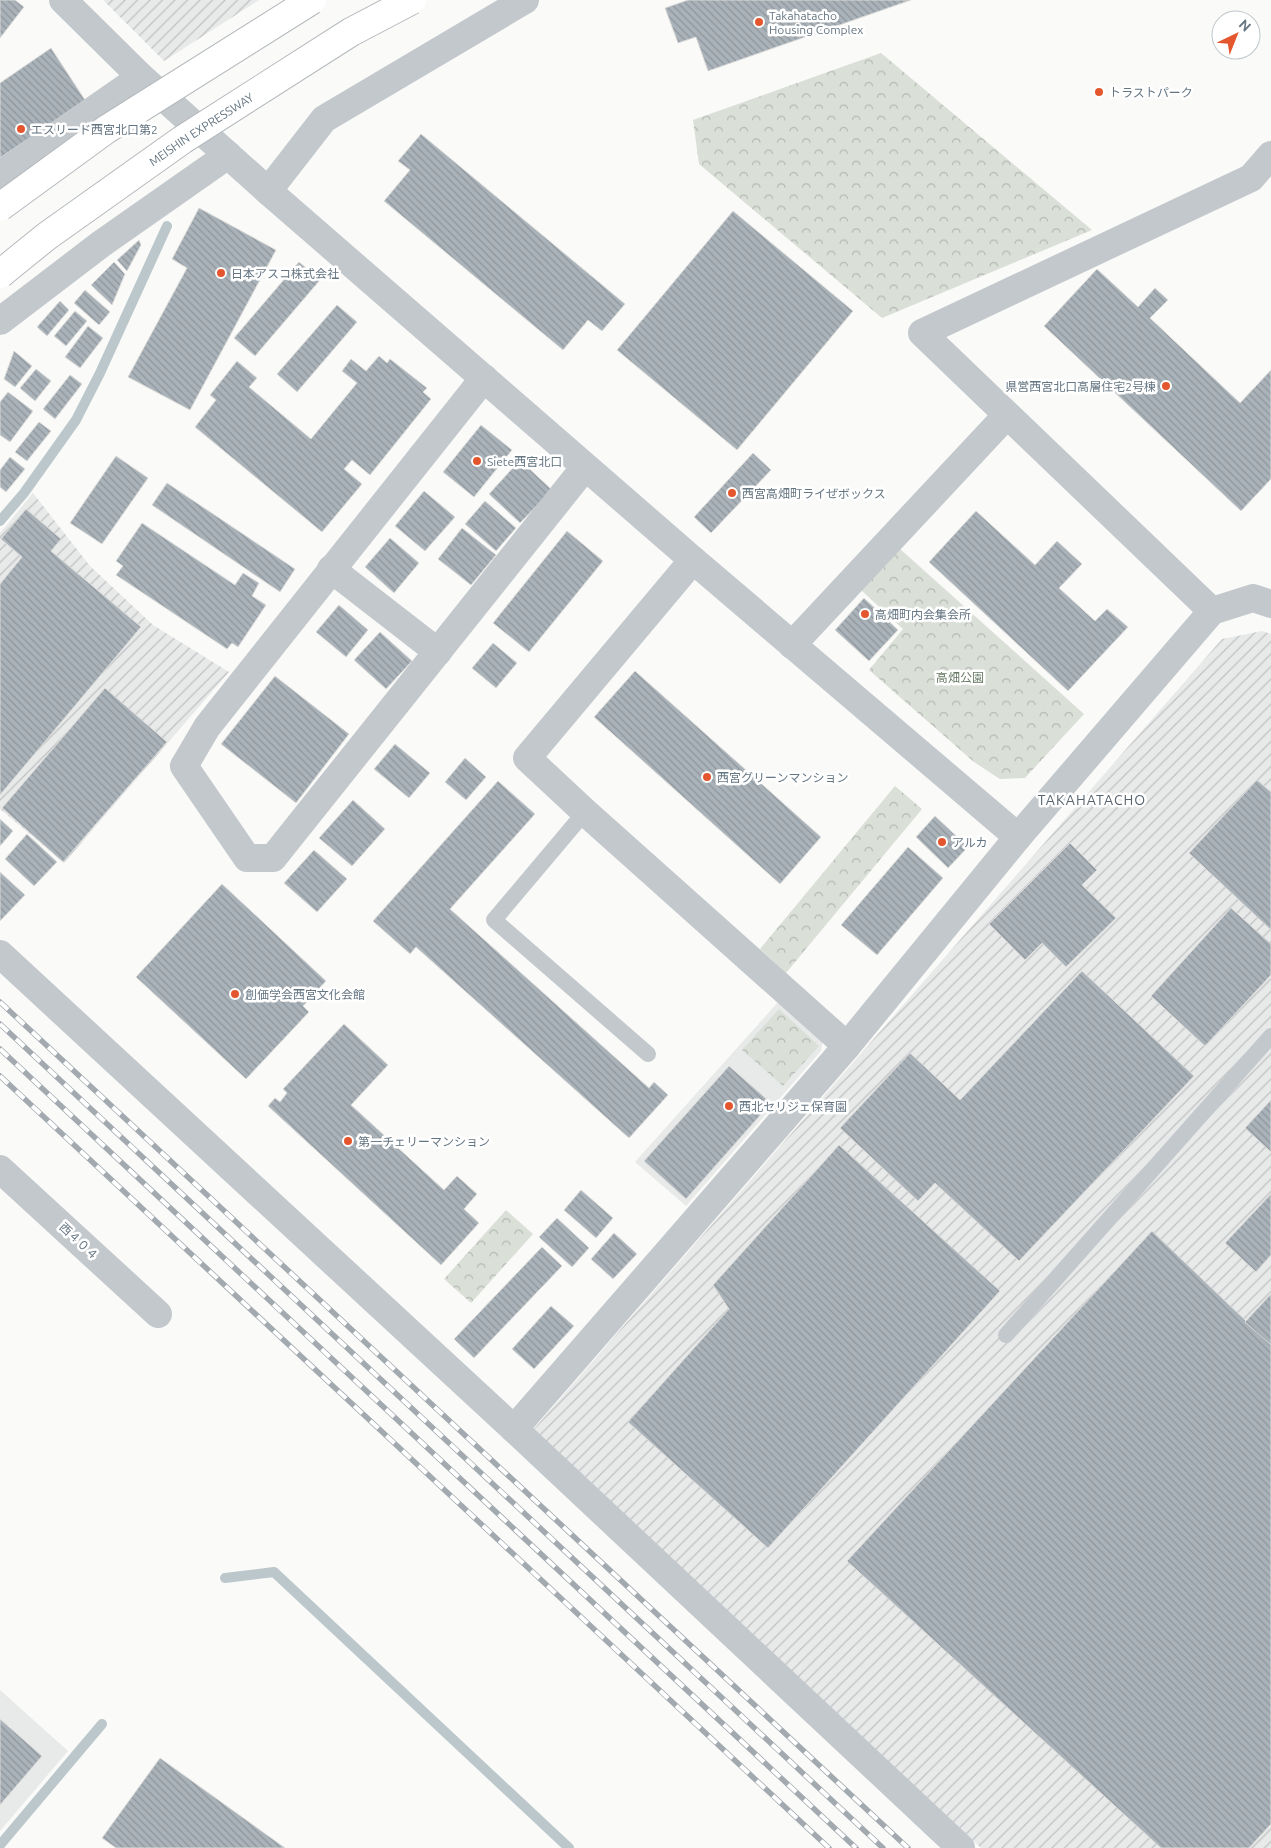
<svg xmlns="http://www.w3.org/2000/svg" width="1271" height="1848" viewBox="0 0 1271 1848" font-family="Ubuntu,'Noto Sans JP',sans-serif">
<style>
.built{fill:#e8e9e9}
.industrial{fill:url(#industrial-furrows)}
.park{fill:url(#park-crowns)}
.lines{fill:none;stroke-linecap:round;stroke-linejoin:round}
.stream{stroke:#bbc7cb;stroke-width:10}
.building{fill:url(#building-back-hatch);stroke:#dcdcda}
.service{stroke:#c3c8cc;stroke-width:16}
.minor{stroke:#c3c8cc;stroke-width:28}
.tertiary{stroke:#c3c8cc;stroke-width:28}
.rail-casing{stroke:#a2aab0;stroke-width:5.5}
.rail{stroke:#fff;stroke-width:4;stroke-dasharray:11;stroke-linecap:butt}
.motorway-bridge-casing{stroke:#b4b9bd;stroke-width:30;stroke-linecap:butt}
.motorway-bridge{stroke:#fff;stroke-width:28}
.poi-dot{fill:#e4572e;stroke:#fff;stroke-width:2}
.labels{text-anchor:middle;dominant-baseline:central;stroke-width:5;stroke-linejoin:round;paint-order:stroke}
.poi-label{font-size:12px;fill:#657683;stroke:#fff;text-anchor:start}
.street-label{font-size:12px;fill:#657683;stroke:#fff}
.park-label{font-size:12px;fill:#687a64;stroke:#fff}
.neighbourhood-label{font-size:14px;letter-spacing:1px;fill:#57646e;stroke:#fff}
</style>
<defs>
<pattern id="industrial-furrows" width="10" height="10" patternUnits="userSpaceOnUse" patternTransform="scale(1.25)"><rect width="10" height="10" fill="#e8e9e9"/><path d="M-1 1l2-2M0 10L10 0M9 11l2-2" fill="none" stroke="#c0c1c2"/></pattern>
<pattern id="park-crowns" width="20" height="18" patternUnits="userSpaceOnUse" patternTransform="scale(1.25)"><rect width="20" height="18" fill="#dadfd7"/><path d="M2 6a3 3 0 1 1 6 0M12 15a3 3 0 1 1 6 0" fill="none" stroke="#b4b9b4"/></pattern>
<pattern id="building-back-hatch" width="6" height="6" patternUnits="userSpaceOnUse" patternTransform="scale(1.25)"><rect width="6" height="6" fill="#aab3b9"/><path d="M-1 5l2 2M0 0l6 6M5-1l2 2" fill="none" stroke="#8e969c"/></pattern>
</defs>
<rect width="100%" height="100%" fill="#fafaf8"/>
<g class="built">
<path d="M779,1001L823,1040L821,1051L686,1206L635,1162Z"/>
<path d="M0,1690L68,1751L0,1831Z"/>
</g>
<g class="industrial">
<path d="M103,0H259L164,61Z"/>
<path d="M33,493L90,566L153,625L229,672L64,863L0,809V533Z"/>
<path d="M1262,631L1271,634V1848H981L532,1431L1222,639Z"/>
</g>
<g class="park">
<path d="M881,53L1092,230L882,318L699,164L693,120Z"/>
<path d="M899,548L1084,714L1025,778L1000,779L974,762L869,670L903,629L861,590Z"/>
<path d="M895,786L922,809L786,973L760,949Z"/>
<path d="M779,1009L819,1046L783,1086L742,1050Z"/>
<path d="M506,1210L533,1234L471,1303L444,1279Z"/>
</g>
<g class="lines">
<g class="stream">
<path d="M0,521L24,493L76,420L100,373L167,226"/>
<path d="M225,1578L274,1572L569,1848"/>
<path d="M0,1845L102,1724"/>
</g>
</g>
<g class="building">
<path d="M0,0H15L24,7L0,38Z"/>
<path d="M688,0H911L708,71L696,37L678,43L665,8Z"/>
<path d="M51,48L85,100L0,158V83Z"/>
<path d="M421,134L625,304L602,331L588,320L563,350L384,201L410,170L398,161Z"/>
<path d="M199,208L276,250L190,410L128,377L187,268L172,259Z"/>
<path d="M733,211L853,311L737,450L617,350Z"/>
<path d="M139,240L141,245L127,271L117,260Z"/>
<path d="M114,262L125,274L112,305L91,285Z"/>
<path d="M299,262L320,280L255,356L234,338Z"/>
<path d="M1097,269L1138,307L1155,288L1168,300L1150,318L1240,403L1271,370V479L1241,511L1044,326Z"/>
<path d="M85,290L110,312L99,325L74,303Z"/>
<path d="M60,301L69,310L47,336L37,327Z"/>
<path d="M337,305L357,322L297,392L277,374Z"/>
<path d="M75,311L87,321L66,346L54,336Z"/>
<path d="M88,326L103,338L80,368L65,357Z"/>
<path d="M14,351L32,366L15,387L4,379Z"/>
<path d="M379,356L387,363L390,359L427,388L423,392L431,399L370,475L352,460L344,469L362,484L322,532L195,427L216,400L210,395L237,361L257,378L249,387L311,439L357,383L342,371L351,359L366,371Z"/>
<path d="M36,369L51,381L35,401L20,388Z"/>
<path d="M70,375L82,384L55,419L43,409Z"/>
<path d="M8,392L33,411L10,442L0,435V402Z"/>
<path d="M39,422L51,431L27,461L15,452Z"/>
<path d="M481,425L512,450L474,497L443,472Z"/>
<path d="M753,453L771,470L711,533L694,517Z"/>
<path d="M116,456L148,478L102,544L70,523Z"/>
<path d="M10,457L25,469L6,492L0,487V470Z"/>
<path d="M520,460L552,490L520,523L489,494Z"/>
<path d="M167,483L295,569L280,592L152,505Z"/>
<path d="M424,491L455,517L425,551L395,526Z"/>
<path d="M485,501L516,528L496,551L465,524Z"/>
<path d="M26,509L61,539L51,551L141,627L0,795V584L22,557L1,539Z"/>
<path d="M976,511L1035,565L1057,541L1082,564L1059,588L1095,621L1107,609L1128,627L1068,691L929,562Z"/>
<path d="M142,523L235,585L243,573L259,583L252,596L266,605L238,647L232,643L227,649L116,575L123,566L116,561Z"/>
<path d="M462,528L496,555L471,585L438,559Z"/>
<path d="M567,531L603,561L529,652L493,623Z"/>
<path d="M390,538L419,563L394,593L365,567Z"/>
<path d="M864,598L898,630L869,661L835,630Z"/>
<path d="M339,605L368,630L346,657L316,632Z"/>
<path d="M380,632L412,661L386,689L354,660Z"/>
<path d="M493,643L517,663L496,688L472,668Z"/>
<path d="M635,671L821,837L780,884L594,717Z"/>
<path d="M275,676L349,734L296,803L221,744Z"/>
<path d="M105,688L167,742L63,862L2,808Z"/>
<path d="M395,744L430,773L409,798L374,769Z"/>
<path d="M465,758L486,777L466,800L445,782Z"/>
<path d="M1257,780L1271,792V930L1189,853Z"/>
<path d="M498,781L535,814L450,909L649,1088L654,1082L668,1095L629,1138L416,947L410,954L373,921Z"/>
<path d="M353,800L385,829L352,866L319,838Z"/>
<path d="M935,816L968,847L948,868L916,837Z"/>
<path d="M0,819L13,831L0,846Z"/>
<path d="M27,834L57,862L34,886L5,859Z"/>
<path d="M1070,843L1097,870L1082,885L1116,918L1066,967L1042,943L1025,960L989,924Z"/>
<path d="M908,847L943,878L877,955L841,925Z"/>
<path d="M314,850L347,879L317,912L284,883Z"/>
<path d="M0,872L25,895L0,921Z"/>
<path d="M222,884L326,981L303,1006L309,1012L246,1079L136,977Z"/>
<path d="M1231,908L1271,944V975L1205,1046L1151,996Z"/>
<path d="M1082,971L1194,1076L1019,1261L935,1183L918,1201L840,1128L910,1053L960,1100Z"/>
<path d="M344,1024L388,1065L351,1105L444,1190L457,1176L477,1194L464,1209L479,1223L441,1265L268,1106L275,1098L280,1102L287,1093L283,1089Z"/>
<path d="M729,1066L771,1103L686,1199L644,1161Z"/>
<path d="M1271,1100V1152L1245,1128Z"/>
<path d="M839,1145L1000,1291L768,1548L628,1422L729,1309L713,1285Z"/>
<path d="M581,1190L613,1218L596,1238L564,1210Z"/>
<path d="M1271,1194V1255L1256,1272L1225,1243Z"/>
<path d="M557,1218L589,1248L572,1267L539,1237Z"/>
<path d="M1152,1231L1271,1345V1824L1249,1848H1161L847,1561Z"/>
<path d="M614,1233L637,1254L613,1279L591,1259Z"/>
<path d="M542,1247L562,1266L474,1358L454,1339Z"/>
<path d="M1271,1294V1345L1245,1322Z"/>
<path d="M551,1306L574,1326L534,1369L512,1349Z"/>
<path d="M0,1719L42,1756L0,1805Z"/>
<path d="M160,1758L285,1848H116L102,1838Z"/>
</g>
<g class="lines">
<g class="service">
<path d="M585,812L494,920L648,1054"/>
<path d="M1006,1335L1271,1036"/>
</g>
<g class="minor">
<path d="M0,175L141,77"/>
<path d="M268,191L324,119L525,0"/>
<path d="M0,321L101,244L228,155"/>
<path d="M484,378L207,727L184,766L247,858H273L585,467"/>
<path d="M693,560L527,758L585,812L847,1046"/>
<path d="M331,569L438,652"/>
<path d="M1212,611L922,333L1251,178L1271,155"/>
<path d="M792,645L1007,415"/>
<path d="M0,954L514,1429L961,1848"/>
<path d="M0,1169L158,1314"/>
<path d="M514,1429L847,1046L1018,837"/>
</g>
<path class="tertiary" d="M63,0L141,77L268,191L693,560L1018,837L1212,611L1253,598L1271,604"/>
<g class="rail-casing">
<g id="rail">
<path d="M0,1002L908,1848"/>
<path d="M0,1024L883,1848"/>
<path d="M0,1049L856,1848"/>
<path d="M0,1076L829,1848"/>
</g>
</g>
<use href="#rail" class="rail"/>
<g class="motorway-bridge-casing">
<g id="motorway-bridge">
<path d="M0,207L107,129L312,0"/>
<path id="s1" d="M0,274L47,236L182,140L351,32L412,0"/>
</g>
</g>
<use href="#motorway-bridge" class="motorway-bridge"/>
</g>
<g class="poi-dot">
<circle cx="759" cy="22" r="5"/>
<circle cx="1099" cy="92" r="5"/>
<circle cx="21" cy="129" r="5"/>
<circle cx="221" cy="273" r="5"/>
<circle cx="1166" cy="386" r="5"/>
<circle cx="477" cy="461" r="5"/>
<circle cx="732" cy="493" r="5"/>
<circle cx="865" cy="614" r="5"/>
<circle cx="707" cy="777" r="5"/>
<circle cx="942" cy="842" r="5"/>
<circle cx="235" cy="994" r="5"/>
<circle cx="729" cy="1106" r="5"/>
<circle cx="348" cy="1141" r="5"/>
</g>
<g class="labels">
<g class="poi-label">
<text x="769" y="15">Takahatacho<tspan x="769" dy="14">Housing Complex</tspan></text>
<text x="1109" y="92">トラストパーク</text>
<text x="31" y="129">エスリード西宮北口第2</text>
<text x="231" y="273">日本アスコ株式会社</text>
<text x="1156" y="386" text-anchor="end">県営西宮北口高層住宅2号棟</text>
<text x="487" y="461">Siete西宮北口</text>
<text x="742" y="493">西宮高畑町ライぜボックス</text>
<text x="875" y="614">高畑町内会集会所</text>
<text x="717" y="777">西宮グリーンマンション</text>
<text x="952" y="842">アルカ</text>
<text x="245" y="994">創価学会西宮文化会館</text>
<text x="739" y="1106">西北セリジェ保育園</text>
<text x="358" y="1141">第一チェリーマンション</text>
</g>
<g class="street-label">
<text stroke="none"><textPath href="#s1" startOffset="248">MEISHIN EXPRESSWAY</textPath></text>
<text transform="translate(79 1241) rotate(43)">西４０４</text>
</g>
<g class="park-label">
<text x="960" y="677">高畑公園</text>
</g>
<g class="neighbourhood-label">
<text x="1092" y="800">TAKAHATACHO</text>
</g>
</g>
<g transform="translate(1236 35) rotate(43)"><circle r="24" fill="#ffffff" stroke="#c1c8cd"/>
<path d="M0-4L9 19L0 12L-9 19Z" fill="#e4572e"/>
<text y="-8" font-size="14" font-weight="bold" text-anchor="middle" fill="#657683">N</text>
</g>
</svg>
